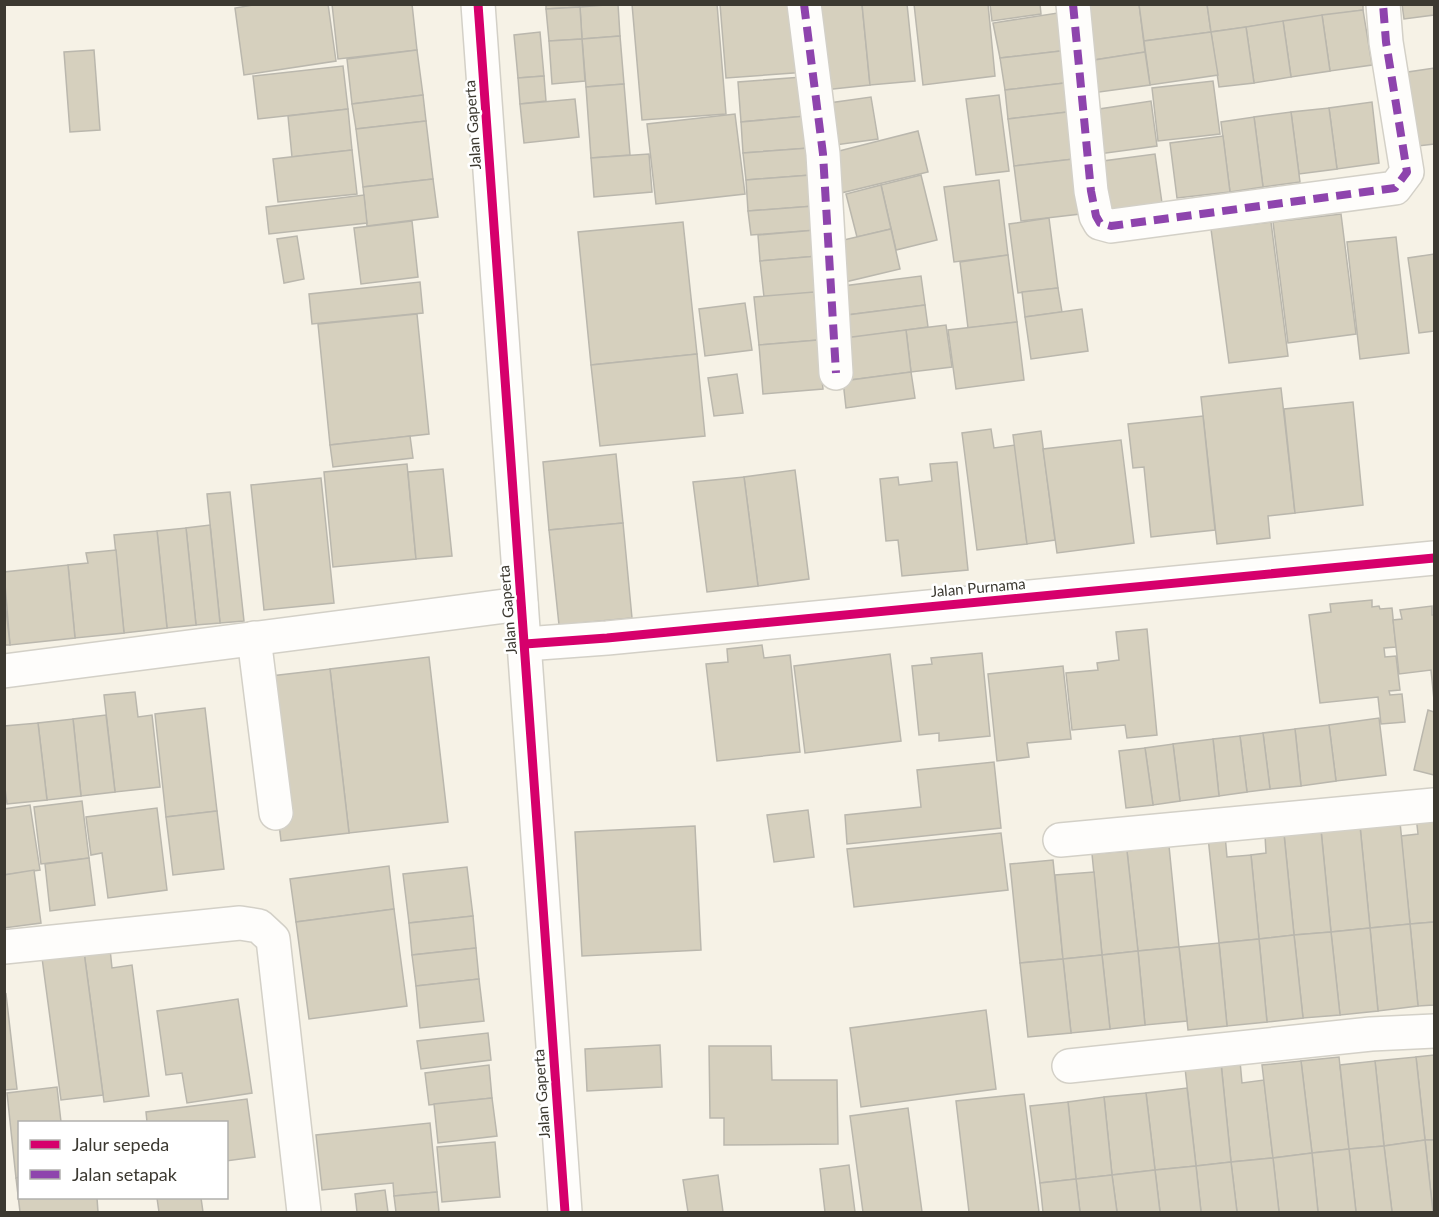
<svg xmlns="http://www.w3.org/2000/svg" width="1439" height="1217" viewBox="0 0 1439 1217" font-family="Lato,sans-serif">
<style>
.building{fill:#d6d0be;stroke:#bab7ad;stroke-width:1.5}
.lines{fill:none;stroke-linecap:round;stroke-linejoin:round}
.minor-casing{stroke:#d3d0c7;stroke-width:36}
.tertiary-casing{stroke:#d3d0c7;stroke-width:36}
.minor{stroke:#fefdfb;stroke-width:33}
.tertiary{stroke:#fefdfb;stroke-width:33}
.quiet{stroke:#8e44ad;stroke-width:8;stroke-dasharray:15 8;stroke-linecap:butt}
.cycleway-casing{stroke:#fff;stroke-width:13}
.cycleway{stroke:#d6006c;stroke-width:9}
.labels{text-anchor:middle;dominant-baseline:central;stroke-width:5;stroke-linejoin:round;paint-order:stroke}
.street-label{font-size:15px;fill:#3c3931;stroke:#fff}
</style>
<rect width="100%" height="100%" fill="#f6f2e6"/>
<g class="building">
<path d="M259,4H328L336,61L244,75L235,8Z"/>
<path d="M332,4H412L417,50L338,59Z"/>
<path d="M546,4H579L580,7L546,9Z"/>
<path d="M618,4L620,36L582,39L580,7Z"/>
<path d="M632,4H717L726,114L642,120Z"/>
<path d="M720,4H802L807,72L726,78Z"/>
<path d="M815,4H862L870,85L824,90Z"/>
<path d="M862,4H907L915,81L870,85Z"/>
<path d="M914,4H988L995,76L923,85Z"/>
<path d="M990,4H1040L1041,14L992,21Z"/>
<path d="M1080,4H1139L1145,52L1088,61Z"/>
<path d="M1139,4H1207L1211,32L1144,41Z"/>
<path d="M1207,4H1363V10L1211,32Z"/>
<path d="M1402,4H1434V15L1404,19Z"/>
<path d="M580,7L582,39L549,41L546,9Z"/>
<path d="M1363,10L1372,65L1330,71L1322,15Z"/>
<path d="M1064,12L1069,50L1000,58L993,23Z"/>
<path d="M1322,15L1330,71L1291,77L1283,21Z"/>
<path d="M1283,21L1291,77L1254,83L1246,27Z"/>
<path d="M1246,27L1254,83L1219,87L1211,32Z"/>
<path d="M540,32L544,76L518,78L514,35Z"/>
<path d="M1211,32L1218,75L1150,85L1144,41Z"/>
<path d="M620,36L624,84L586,87L582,39Z"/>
<path d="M582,39L585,81L552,84L549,41Z"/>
<path d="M94,50L100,130L70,132L64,52Z"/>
<path d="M417,50L423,95L352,104L347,59Z"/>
<path d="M1069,50L1073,82L1005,90L1000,58Z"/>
<path d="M1145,52L1150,85L1092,93L1088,61Z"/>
<path d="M343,66L348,109L258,119L253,76Z"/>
<path d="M1434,68V144L1418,146L1408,72Z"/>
<path d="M544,76L546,101L520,104L518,78Z"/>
<path d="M802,77L806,116L741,122L738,82Z"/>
<path d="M1213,81L1220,134L1158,141L1152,88Z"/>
<path d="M1073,82L1076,111L1008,119L1005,90Z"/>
<path d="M624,84L630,155L591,158L586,87Z"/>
<path d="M423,95L426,121L356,129L352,104Z"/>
<path d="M999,95L1009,171L976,175L966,99Z"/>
<path d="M871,97L878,139L828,146L822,104Z"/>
<path d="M575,99L579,137L524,143L520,104Z"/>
<path d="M1151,101L1157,146L1099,154L1093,110Z"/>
<path d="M1372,102L1379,163L1337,169L1329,108Z"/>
<path d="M1329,108L1337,169L1299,174L1291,112Z"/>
<path d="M348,109L352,150L292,157L288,116Z"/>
<path d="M1076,111L1082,158L1014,166L1008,119Z"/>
<path d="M1291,112L1300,182L1263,187L1254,117Z"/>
<path d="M735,114L745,194L656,204L647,124Z"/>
<path d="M806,116L809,148L743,153L741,122Z"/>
<path d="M1254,117L1263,187L1230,192L1221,122Z"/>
<path d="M426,121L433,179L363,187L356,129Z"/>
<path d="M918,131L928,172L841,193L831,153Z"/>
<path d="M1223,136L1230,192L1177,198L1170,143Z"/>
<path d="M809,148L811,175L746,180L743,153Z"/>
<path d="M352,150L357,194L278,202L273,159Z"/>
<path d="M649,154L652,192L594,197L591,158Z"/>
<path d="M1155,154L1162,203L1109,210L1103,161Z"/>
<path d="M1082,158L1089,213L1021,221L1014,166Z"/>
<path d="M811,175L814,206L748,211L746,180Z"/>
<path d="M921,175L937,240L896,250L881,185Z"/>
<path d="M433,179L438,217L367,226L363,187Z"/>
<path d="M999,180L1008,255L954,262L944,187Z"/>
<path d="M881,185L891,229L857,237L846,194Z"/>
<path d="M364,195L367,223L269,234L266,207Z"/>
<path d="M814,206L816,230L751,235L748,211Z"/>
<path d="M1341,214L1356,334L1288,343L1273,222Z"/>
<path d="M1049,218L1058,288L1018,293L1009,224Z"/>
<path d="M412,221L418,277L361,284L354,228Z"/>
<path d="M683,222L697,354L591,365L578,232Z"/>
<path d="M1271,222L1288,356L1229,363L1211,229Z"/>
<path d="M891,229L900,269L845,282L835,242Z"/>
<path d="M816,230L818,256L760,261L758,235Z"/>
<path d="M297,236L304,279L284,283L277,239Z"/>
<path d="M1396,237L1409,353L1360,359L1347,242Z"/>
<path d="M1434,254V331L1419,333L1408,258Z"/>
<path d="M1008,255L1017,322L968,328L960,262Z"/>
<path d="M818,256L821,292L764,297L760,261Z"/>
<path d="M921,276L925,305L847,315L843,286Z"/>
<path d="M420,282L423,313L312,324L309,294Z"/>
<path d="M1058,288L1062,312L1025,317L1022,292Z"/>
<path d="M814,292L818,340L759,345L754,297Z"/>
<path d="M745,303L752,350L705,356L699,309Z"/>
<path d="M925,305L928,327L850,338L847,315Z"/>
<path d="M1082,309L1088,351L1031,359L1025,317Z"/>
<path d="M417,314L429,434L330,445L318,324Z"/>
<path d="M1017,322L1024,380L956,389L948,330Z"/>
<path d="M946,325L952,367L911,372L906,330Z"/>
<path d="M906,330L911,372L843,381L837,339Z"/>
<path d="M818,340L823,389L763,394L759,345Z"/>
<path d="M697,354L705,436L600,446L591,365Z"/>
<path d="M911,372L915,398L846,408L843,381Z"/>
<path d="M737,374L743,413L714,416L708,378Z"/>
<path d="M1281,388L1295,513L1268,516L1270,538L1217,544L1201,397Z"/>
<path d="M1353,402L1363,505L1295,513L1284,409Z"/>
<path d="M1203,416L1215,530L1151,537L1144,467L1133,468L1128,424Z"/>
<path d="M991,429L994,448L1015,445L1027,544L977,550L962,433Z"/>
<path d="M1041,431L1055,540L1027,544L1013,435Z"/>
<path d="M410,436L413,458L333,467L330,445Z"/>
<path d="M1121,440L1134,543L1057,553L1043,449Z"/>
<path d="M616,454L623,523L549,530L543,462Z"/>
<path d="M957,462L968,570L902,576L898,540L886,541L880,479L898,477L899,485L932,481L930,464Z"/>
<path d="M407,464L416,559L333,567L324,472Z"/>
<path d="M443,469L452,556L416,559L408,472Z"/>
<path d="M795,470L809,579L758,586L744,477Z"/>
<path d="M744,477L758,586L707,592L693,482Z"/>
<path d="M321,478L334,603L264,610L251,485Z"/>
<path d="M230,492L244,621L220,623L207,494Z"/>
<path d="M623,523L632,618L559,625L549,530Z"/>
<path d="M210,525L220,623L196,625L186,528Z"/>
<path d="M186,528L196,625L167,628L157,531Z"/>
<path d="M157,531L167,628L124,633L114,535Z"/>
<path d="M116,550L124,633L75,638L68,565L88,563L86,553Z"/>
<path d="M68,565L75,638L10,645L4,572Z"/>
<path d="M4,592L10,645H4Z"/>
<path d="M1372,600V607L1379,606L1380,609L1392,608L1396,647L1384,648L1385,657L1396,656L1400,690L1389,691L1390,695L1402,694L1405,722L1381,724L1378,697L1320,703L1309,615L1331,612L1330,604Z"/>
<path d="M1432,606V615H1434V700L1431,670L1399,674L1393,620L1402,619L1400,610Z"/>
<path d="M1147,629L1157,735L1127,738L1125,725L1072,730L1066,673L1098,670L1097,663L1119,660L1116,632Z"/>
<path d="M762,645L764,658L790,655L800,752L717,761L706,664L728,662L727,649Z"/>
<path d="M982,653L990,736L939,741V733L919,735L912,666L932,664L931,658Z"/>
<path d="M890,654L901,741L805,753L794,666Z"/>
<path d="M429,657L448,822L349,833L330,669Z"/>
<path d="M1063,666L1071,739L1027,743L1029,757L997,761L988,674Z"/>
<path d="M330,669L349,833L281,841L262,677Z"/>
<path d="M135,692L138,717L152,715L160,787L115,792L104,695Z"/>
<path d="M205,708L217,811L166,817L155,714Z"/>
<path d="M1428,710L1434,712V775L1414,770Z"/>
<path d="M106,715L115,792L81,796L73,719Z"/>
<path d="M1379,718L1386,775L1336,781L1329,725Z"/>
<path d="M73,719L81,796L47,800L38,723Z"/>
<path d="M38,723L47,800L7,804L4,780V726Z"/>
<path d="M1329,725L1336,781L1301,786L1295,729Z"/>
<path d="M1295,729L1301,786L1270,789L1263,733Z"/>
<path d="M1263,733L1270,789L1247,792L1240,736Z"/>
<path d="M1240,736L1247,792L1219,796L1213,739Z"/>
<path d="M1213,739L1219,796L1180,801L1173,744Z"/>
<path d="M1173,744L1180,801L1153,805L1145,748Z"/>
<path d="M1145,748L1153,805L1126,808L1119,751Z"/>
<path d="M994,762L1001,828L847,844L845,815L921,807L917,770Z"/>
<path d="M82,801L89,858L41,864L34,807Z"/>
<path d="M30,805L40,870L4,875V809Z"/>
<path d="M157,808L167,890L108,898L102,853L91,855L86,817Z"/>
<path d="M808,810L814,857L774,862L767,815Z"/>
<path d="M217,811L224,869L173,875L166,817Z"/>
<path d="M1434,814V922L1410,924L1401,836L1418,834L1416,816Z"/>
<path d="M1400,822L1410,924L1370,928L1360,826Z"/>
<path d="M695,826L701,950L582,956L575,832Z"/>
<path d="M1360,826L1370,928L1331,932L1321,830Z"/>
<path d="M1321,830L1331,932L1294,935L1284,834Z"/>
<path d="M1001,833L1008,890L854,907L847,849Z"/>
<path d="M1284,834L1294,935L1259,939L1251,855L1266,853L1265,835Z"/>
<path d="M1225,835L1227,857L1251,855L1259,939L1219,943L1208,837Z"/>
<path d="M1169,846L1179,947L1138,951L1127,851Z"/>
<path d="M1127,851L1138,951L1102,955L1092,854Z"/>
<path d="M89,858L95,905L50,911L45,864Z"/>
<path d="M1053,860L1063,959L1020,963L1010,864Z"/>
<path d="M389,866L394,909L296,922L290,879Z"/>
<path d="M467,867L473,916L409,923L403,874Z"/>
<path d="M34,870L41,923L4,928V875Z"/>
<path d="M1094,872L1102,955L1063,959L1055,875Z"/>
<path d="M394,909L407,1006L309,1019L296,922Z"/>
<path d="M473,916L476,948L412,955L409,923Z"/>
<path d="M1434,922V1005L1418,1006L1410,924Z"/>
<path d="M1410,924L1418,1006L1378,1011L1370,928Z"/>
<path d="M1370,928L1378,1011L1340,1015L1331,932Z"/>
<path d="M1331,932L1340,1015L1303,1018L1294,935Z"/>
<path d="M1294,935L1303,1018L1267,1022L1259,939Z"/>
<path d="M1259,939L1267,1022L1227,1026L1219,943Z"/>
<path d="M1219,943L1227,1026L1188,1030L1179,947Z"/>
<path d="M1179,947L1187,1021L1145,1025L1138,951Z"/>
<path d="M476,948L479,979L416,986L412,955Z"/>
<path d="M110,949L112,968L132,965L149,1096L104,1102L84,952Z"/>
<path d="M1138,951L1145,1025L1110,1029L1102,955Z"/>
<path d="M84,952L103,1095L61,1100L42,958Z"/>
<path d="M1102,955L1110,1029L1071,1033L1063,959Z"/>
<path d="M1063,959L1071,1033L1028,1037L1020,963Z"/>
<path d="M479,979L484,1021L420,1028L416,986Z"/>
<path d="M6,994L17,1089L4,1090V995Z"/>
<path d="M238,999L252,1093L187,1103L182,1073L166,1075L157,1011Z"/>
<path d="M986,1010L996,1089L861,1107L850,1028Z"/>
<path d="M488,1033L491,1060L421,1069L417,1041Z"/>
<path d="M660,1045L662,1087L587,1091L585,1049Z"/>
<path d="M709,1046H771L772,1080H837L838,1144L724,1145V1118H710Z"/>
<path d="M1434,1055V1140H1425L1416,1057Z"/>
<path d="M1339,1057L1349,1149L1312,1153L1301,1061Z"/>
<path d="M1416,1057L1425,1140L1384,1146L1375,1061Z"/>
<path d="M1240,1061L1242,1083L1264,1080L1273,1158L1231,1162L1221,1063Z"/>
<path d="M1301,1061L1312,1153L1273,1158L1262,1065Z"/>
<path d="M1375,1061L1384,1146L1349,1149L1340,1065Z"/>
<path d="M1221,1063L1231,1162L1196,1166L1185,1068Z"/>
<path d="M489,1065L492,1098L429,1105L425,1073Z"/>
<path d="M57,1087L61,1122H20V1177L16,1178L7,1093Z"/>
<path d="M1187,1088L1196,1166L1155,1170L1146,1093Z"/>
<path d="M1146,1093L1155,1170L1112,1175L1104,1097Z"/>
<path d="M1024,1094L1039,1212H969L956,1101Z"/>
<path d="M1104,1097L1112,1175L1076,1179L1068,1102Z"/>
<path d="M492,1098L497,1136L438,1143L434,1104Z"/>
<path d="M247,1099L255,1157L226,1161V1122H147L146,1112Z"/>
<path d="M1068,1102L1076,1179L1040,1183L1030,1106Z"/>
<path d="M908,1108L922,1212H863L850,1116Z"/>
<path d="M430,1123L437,1192L394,1196L393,1183L322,1190L316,1135Z"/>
<path d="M1425,1140H1434V1212H1433Z"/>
<path d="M1425,1140L1433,1212H1392L1384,1146Z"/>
<path d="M495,1142L500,1197L442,1202L437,1147Z"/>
<path d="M1384,1146L1392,1212H1356L1349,1149Z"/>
<path d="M1349,1149L1356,1212H1318L1312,1153Z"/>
<path d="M1312,1153L1318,1212H1279L1273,1158Z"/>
<path d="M1273,1158L1279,1212H1237L1231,1162Z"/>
<path d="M1231,1162L1237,1212H1201L1196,1166Z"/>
<path d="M849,1165L855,1212H825L820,1169Z"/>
<path d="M1196,1166L1201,1212H1160L1155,1170Z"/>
<path d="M1155,1170L1160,1212H1117L1112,1175Z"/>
<path d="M718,1175L723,1212H688L683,1180Z"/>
<path d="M1112,1175L1117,1212H1080L1076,1179Z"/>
<path d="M20,1177V1198H97L98,1212H20L16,1178Z"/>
<path d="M1076,1179L1080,1212H1043L1040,1183Z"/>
<path d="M385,1190L388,1212H357L355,1194Z"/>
<path d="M437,1192L439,1212H396L394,1196Z"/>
<path d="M157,1198H201L203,1212H159Z"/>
</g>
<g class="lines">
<g class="minor-casing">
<g id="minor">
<path d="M804,4L823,154L836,373"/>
<path d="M1073,4L1091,191L1096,216L1100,223L1111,226L1395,188L1407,172L1386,42L1383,4"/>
<path d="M254,638L276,813"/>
<path d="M525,644L607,638L1434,558"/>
<path d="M4,671L521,604"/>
<path d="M1060,840L1434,805"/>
<path d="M4,947L240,923L259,926L273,939L304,1212"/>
<path d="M1069,1066L1371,1034L1434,1031"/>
</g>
</g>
<g class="tertiary-casing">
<path id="tertiary" d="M478,4L565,1212"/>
</g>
<use href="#minor" class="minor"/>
<use href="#tertiary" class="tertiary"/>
<g class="quiet">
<path d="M804,4L823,154L836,373"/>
<path d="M1073,4L1091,191L1096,216L1100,223L1111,226L1395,188L1407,172L1386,42L1383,4"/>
</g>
<g class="cycleway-casing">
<g id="cycleway">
<path d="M478,4L565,1212"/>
<path d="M525,644L607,638L1434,558"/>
</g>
</g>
<use href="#cycleway" class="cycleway"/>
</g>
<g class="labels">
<g class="street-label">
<text transform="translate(472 125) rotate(-94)">Jalan Gaperta</text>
<text transform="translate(978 587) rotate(-5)">Jalan Purnama</text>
<text transform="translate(507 610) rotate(-95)">Jalan Gaperta</text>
<text transform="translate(541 1094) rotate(-94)">Jalan Gaperta</text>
</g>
</g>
<rect width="1439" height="1217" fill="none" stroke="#3c3931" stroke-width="12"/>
<rect x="18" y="1121" width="210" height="78" fill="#ffffff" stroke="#b1b0ad" stroke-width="1.5"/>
<rect x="30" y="1140" width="30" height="9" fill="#d6006c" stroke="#b1b0ad" stroke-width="1.5"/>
<text x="72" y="1151" font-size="18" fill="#3c3931">Jalur sepeda</text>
<rect x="30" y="1170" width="30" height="9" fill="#8e44ad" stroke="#b1b0ad" stroke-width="1.5"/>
<text x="72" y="1181" font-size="18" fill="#3c3931">Jalan setapak</text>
</svg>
